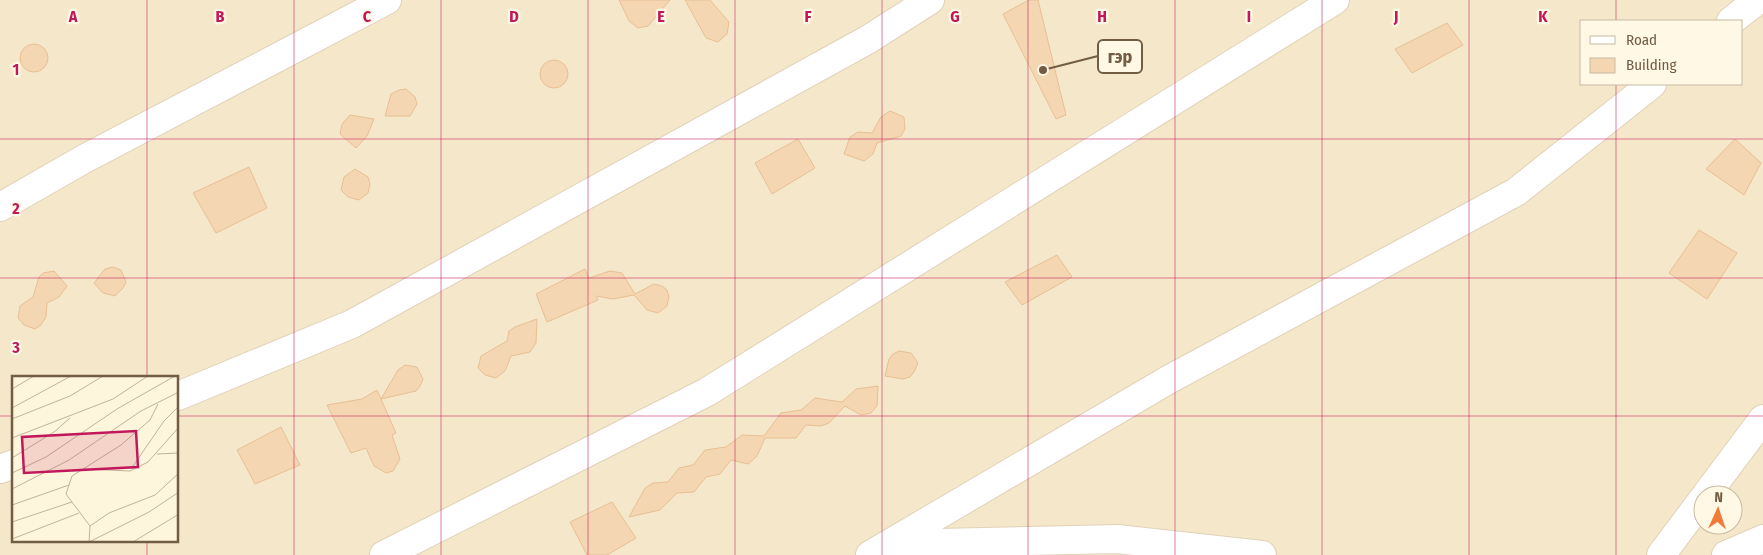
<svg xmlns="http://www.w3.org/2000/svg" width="1763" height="555" viewBox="0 0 1763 555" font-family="'Fira Sans Condensed',sans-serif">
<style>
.residential{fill:#f5e8ca;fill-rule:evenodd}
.building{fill:#f4d6b3;stroke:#e8bf92}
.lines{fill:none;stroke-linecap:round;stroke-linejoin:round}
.street-casing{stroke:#e1d1b9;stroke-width:30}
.street{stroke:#fff;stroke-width:28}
.grid{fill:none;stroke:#c2185b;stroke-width:1;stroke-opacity:0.55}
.inset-road{fill:none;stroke:#c2b39a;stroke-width:1}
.view{fill:#c2185b;fill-opacity:0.15;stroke:#c2185b;stroke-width:2.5}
.inset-edge{fill:none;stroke:#735c44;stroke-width:2.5}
.grid-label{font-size:16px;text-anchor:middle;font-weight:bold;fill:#c2185b;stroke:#fff8e4;stroke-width:4.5;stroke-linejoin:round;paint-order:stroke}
.leader{fill:none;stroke:#735c44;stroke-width:2}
.callout-dot{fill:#735c44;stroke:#fff8e4;stroke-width:2}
.callout{fill:#fff8e4;stroke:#735c44;stroke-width:2}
.callout-label{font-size:18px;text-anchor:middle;font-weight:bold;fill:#735c44}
</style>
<rect width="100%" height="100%" fill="#fdf5dc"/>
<path class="residential" d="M0,0H1763V555H0ZM1582,21H1742V84H1582ZM14,378H178V541H14ZM1703,495H1733V525H1703Z"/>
<g class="building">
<path d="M619,0H670L648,26L638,28L629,21Z"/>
<path d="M685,0H710L729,22L727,34L718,42L706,38Z"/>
<path d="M1029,0H1038L1066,115L1056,119L1003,14Z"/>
<path d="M1447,23L1463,45L1412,73L1395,49Z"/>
<circle cx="34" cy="58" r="14"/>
<circle cx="554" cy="74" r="14"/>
<path d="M406,89L415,97L417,104L410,116H385L391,94L399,90Z"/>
<path d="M890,111L904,117L905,129L901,136L877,143L873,154L864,161L844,154L850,137L858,132L872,133L881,117Z"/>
<path d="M350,115L374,119L367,136L356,148L340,134L342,124Z"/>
<path d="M798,139L815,168L772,194L755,163Z"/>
<path d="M1735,139L1761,163L1744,195L1706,169Z"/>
<path d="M249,167L267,208L216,233L193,193Z"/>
<path d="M355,169L368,177L370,184L368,193L359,200L348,197L341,190L344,177Z"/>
<path d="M1699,230L1737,253L1707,299L1669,273Z"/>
<path d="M1057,255L1072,277L1022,305L1005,282Z"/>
<path d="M113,267L121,270L126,282L123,288L115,296L103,293L94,283L105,269Z"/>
<path d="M585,269L589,278L610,271L622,273L635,294L654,284L662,286L667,290L669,297L667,306L658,313L647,310L634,295L613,299L596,296L598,300L547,322L536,294Z"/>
<path d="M54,271L67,286L59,297L47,303L46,317L41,325L35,329L24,325L18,318L20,306L33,297L39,277L43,273Z"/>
<path d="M537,319L536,343L530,352L511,356L505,371L496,378L485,375L478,368L481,356L507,341L509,331L515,327Z"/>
<path d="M899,351L911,353L918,363L914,372L910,377L903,379L885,376L889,359L893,354Z"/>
<path d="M405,365L417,367L423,379L420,386L416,391L381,399L398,370Z"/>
<path d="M878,386L877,406L871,413L861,415L845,406L829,423L821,426L806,425L796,438H765L757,456L748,464L731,460L720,474L706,477L694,492L677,493L660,510L629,517L645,488L653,483L668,482L679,468L693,465L705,450L726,447L742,435L764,436L781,413L801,410L815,398L842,402L856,389Z"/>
<path d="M377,390L396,433L392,435L400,459L393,471L386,473L374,466L366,448L351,453L327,405L362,399Z"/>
<path d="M281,427L300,465L255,484L237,450Z"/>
<path d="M612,502L636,538L607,555H587L570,522Z"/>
</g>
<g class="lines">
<g class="street-casing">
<g id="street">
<path d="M1731,21L1758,0"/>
<path d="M0,207L84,159L387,0"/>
<path d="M178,396L352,324L869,39L930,0"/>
<path d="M0,469L14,464"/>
<path d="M1706,495L1763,419"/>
<path d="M890,544L1117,539L1262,555"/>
<path d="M384,555L707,392L1335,0"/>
<path d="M870,555L1168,380L1516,192L1652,84"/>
<path d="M1661,555L1703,499"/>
<path d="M1726,555L1763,539"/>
</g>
</g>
<use href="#street" class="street"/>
</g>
<path class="grid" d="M147,0V378M294,0V555M441,0V555M588,0V555M735,0V555M882,0V555M1028,0V555M1175,0V555M1322,0V555M1469,0V555M1616,0V21M1616,84V555M0,139H1763M0,278H1763M0,416H14M178,416H1763M147,541V555"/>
<g transform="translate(12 376)">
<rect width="166" height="166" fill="#fdf5dc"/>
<path class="inset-road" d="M0,13L22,0M0,32L59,0M0,43L58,20L91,0M0,62L101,23L136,0M145,78L167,77M0,82L42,56L58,42M71,93L118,95L136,86L167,51M119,93L152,45L167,30M0,97L34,81L105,33L163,0M0,113L57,84L129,35L167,16M0,129L57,109M0,146L60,126M78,150L97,137L143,119L167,97M0,163L67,137M77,166L78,150L54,118L60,100L109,69L138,44L146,28M77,166L137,136L167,116M121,166L167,138"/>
<path class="view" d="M124,55L126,91L12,97L10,61Z"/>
<rect width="166" height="166" class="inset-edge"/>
</g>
<g class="grid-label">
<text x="73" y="22">A</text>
<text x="220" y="22">B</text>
<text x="367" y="22">C</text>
<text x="514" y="22">D</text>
<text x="661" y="22">E</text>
<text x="808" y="22">F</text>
<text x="955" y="22">G</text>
<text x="1102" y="22">H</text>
<text x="1249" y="22">I</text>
<text x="1396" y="22">J</text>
<text x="1543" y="22">K</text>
<text x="16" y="75">1</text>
<text x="16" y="214">2</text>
<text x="16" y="353">3</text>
</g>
<path class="leader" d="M1043 70L1098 56"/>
<circle class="callout-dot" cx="1043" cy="70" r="5"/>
<rect class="callout" x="1098" y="40" width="44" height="33" rx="5"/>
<g class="callout-label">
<text x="1120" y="63">гэр</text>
</g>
<rect x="1580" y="20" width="162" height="65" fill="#fff8e4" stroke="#c7baa4"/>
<rect x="1590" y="36" width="25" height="8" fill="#ffffff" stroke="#c7baa4"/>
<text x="1626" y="45" font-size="15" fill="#735c44">Road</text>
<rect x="1590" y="58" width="25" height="15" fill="#f4d6b3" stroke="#c7baa4"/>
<text x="1626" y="70" font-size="15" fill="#735c44">Building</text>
<g transform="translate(1718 510) rotate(3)"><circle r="24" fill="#fff8e4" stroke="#c7baa4"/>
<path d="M0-4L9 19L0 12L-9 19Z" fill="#f07b39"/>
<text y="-8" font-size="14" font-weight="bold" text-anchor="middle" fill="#735c44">N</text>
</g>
</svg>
